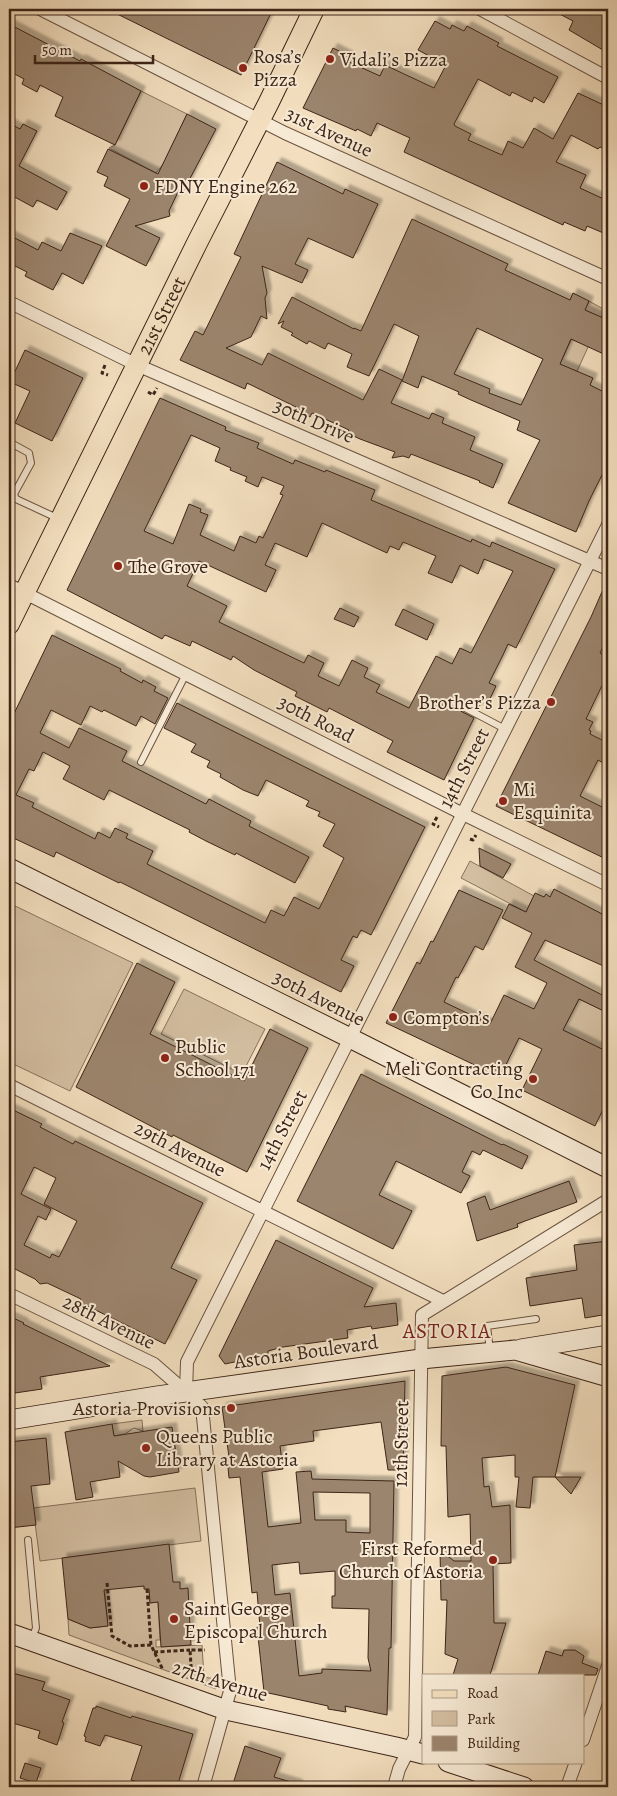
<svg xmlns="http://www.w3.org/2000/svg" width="617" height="1796" viewBox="0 0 617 1796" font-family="Alegreya,serif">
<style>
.green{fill:#d4bfa2;stroke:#88725c}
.building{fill:#9c856e;stroke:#3d2417;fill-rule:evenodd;filter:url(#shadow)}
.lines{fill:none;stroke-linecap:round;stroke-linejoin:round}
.lane-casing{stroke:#6a5341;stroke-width:8}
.street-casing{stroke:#6a5341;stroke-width:14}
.secondary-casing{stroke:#3d2417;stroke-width:21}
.primary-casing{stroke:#3d2417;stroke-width:22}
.path{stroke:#3d2417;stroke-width:3;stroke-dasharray:4 2.5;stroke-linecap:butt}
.lane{stroke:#f7ead5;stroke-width:6}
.street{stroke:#f7ead5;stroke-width:12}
.secondary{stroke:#f7ead5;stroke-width:19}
.primary{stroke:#f3dfbf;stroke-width:20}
.poi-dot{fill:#8f2418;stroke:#f7ead5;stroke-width:2}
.labels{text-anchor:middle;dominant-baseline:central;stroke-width:4;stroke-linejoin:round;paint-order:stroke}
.poi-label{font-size:20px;fill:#3d2417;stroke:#f7ead5;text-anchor:start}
.street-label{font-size:20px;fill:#3d2417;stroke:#f7ead5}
.neighbourhood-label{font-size:21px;letter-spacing:1px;fill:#7a1f14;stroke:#f7ead5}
</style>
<defs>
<filter id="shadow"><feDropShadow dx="4.5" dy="-4.5" stdDeviation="1" flood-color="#0004"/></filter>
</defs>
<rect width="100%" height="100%" fill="#f3dfbf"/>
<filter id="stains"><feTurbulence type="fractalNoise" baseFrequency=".004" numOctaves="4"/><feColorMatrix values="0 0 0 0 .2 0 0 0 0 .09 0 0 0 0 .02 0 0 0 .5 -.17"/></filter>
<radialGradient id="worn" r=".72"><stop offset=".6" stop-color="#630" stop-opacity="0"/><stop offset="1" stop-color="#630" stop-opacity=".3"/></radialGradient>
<g class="green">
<path d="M141,91L187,114L164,163L156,173L109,148L115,145Z"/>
<path d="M589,301L605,310L562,404L545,396Z"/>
<path d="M470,861L534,896L526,912L461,878Z"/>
<path d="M9,903L133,963L70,1091L9,1062Z"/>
<path d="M184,989L265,1029L242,1074L161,1034Z"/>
<path d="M579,999L608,1013V1052L563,1030Z"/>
<path d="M142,1420L143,1431L134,1428L125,1434L114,1436L112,1424Z"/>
<path d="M195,1488L201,1541L40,1561L33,1508Z"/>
<path d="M104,1583L144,1586L149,1589L150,1603L158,1602L160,1640H156V1647L202,1645L204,1677L215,1679L216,1689L69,1635L68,1619L90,1628L108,1626Z"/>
</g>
<g class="building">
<path d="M107,9H273L241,75Z"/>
<path d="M550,9H608V53L569,30L573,21Z"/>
<path d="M435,21L450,29L452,25L464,31L467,26L499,43L497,46L558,77L544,103L534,97L532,102L512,92L510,96L478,79L454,124L455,126L471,134L468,140L502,155L508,141L523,148L534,128L553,139L578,93L608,107V151L600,147L598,149L571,135L556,162L586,175L580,188L608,201V235L587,226L585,231L564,222L563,225L404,152L410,138L377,123L371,136L357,129L356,131L303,108L333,48L349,56L347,61L380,76L385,65L434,88L446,65L418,50Z"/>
<path d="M9,24L80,61L81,59L141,91L115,145L55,116L63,97L40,85L37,92L22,84L24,79L9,71Z"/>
<path d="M187,114L216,129L184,190L178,192L169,211L170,216L135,226L160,238L146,266L106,246L130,199L104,186L108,177L97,172L108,149L158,174Z"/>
<path d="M9,123L20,129L23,124L37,131L19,166L67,192L57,210L37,200L33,207L9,194Z"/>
<path d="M277,162L343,194L345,189L378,204L353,258L308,238L295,264L308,270L302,283L262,266L267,293L265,298L267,319L261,316L251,337L226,348L262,365L268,353L363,400L379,369L402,380L391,403L429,419L432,413L444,418L442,423L475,437L470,450L503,464L493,488L479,482L480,481L411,454L409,458L403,456L392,458L395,452L360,439L347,433L349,430L312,413L310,417L295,409L296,407L247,383L245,389L180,360L195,331L203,335L241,257L234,254Z"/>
<path d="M412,219L508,264L505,270L570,300L573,293L589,301L585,310L608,320V356L571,339L560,364L593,378L590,385L608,394V463L589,501L576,532L508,503L540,440L517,430L520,421L471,400L458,394L459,392L422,376L418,388L402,381L419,336L394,324L369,376L347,367L352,354L328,343L325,349L309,341L307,344L291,335L293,333L281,327L284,321L278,324L292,297L354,329V328L361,331ZM477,328L543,359L521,405L489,393L490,389L454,374Z"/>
<path d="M70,233L102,246L83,284L62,273L53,290L25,276L27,272L9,263V235L38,250L42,242L61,251Z"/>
<path d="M25,350L83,378L52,441L15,423L30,391L10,382Z"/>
<path d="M160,398L226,427L225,430L259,443L257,448L293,464L295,460L325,472L326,470L375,490L371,500L471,542L472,539L490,547L492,542L555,569L516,648L508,644L503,655L489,683L496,686L489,701L483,699L478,709L454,697L448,698L447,702L449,705L474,718L444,780L387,752L393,741L329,708L327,712L295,696L297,692L254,670L233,656L231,660L192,641L190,646L165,635L162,639L67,590ZM191,435L220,448L215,461L231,468L230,470L247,477L245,481L258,487L262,477L284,486L280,494L283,495L263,538L259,536L256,543L240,536L234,551L200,535L208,515L200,512L201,509L189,504L173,544L144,531ZM322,523L387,553L390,546L399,550L403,542L436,556L428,573L452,583L460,565L478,574L484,559L513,571L471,653L460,648L452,664L436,656L409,708L376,692L380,685L364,677L368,668L352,660L339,686L318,676L324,663L308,655L304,663L219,622L227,606L187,586L199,561L266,592L276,570L265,565L275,543L307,557Z"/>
<path d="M608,578V626L602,639L606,641L600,653L608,657V673L586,719L593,722L589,730L591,731L590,734L608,743V766L598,760L580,796L608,810V860L496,806L591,617Z"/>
<path d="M340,608L359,617L354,627L334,619Z"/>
<path d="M403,609L434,624L427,640L395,625Z"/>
<path d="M52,635L121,669L120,671L142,683L143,680L156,687L154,691L168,698L155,724L141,716L136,726L104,710L102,712L90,706L81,725L51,710L40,733L69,748L79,728L127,751L122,761L206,804L209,799L251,821L249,826L309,857L295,883L236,853L235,855L206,841L189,832L190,830L109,790L104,800L63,779L70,766L43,752L34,771L29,769L16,795L34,803L32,807L95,839L98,832L110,838L115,828L128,834L126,838L153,851L147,864L265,923L271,910L284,916L294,897L319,909L344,858L323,846L335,824L318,816L320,812L306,806L309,801L266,780L258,796L243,790L220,777L221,774L207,767L210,761L191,752L196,744L164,728L177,703L425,827L371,935L361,930L357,938L353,936L341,960L354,966L341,992L120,882L119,883L56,852L54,857L9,836V724Z"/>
<path d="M479,848L511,864L503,878L480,866Z"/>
<path d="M554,889L608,917V968L545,940L534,960L608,998V1013L579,999L563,1030L608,1052V1099L595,1126L522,1090L542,1049L519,1038L500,1077L386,1023L417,962L420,964L431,941L433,942L459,890L503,910L483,950L475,946L458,978L456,977L444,1002L490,1024L504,995L534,1009L547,983L515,967L532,933L502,918L509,904L526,912L535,893L544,897L546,894L550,897Z"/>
<path d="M137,963L175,982L150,1034L244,1081L270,1029L308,1048L247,1172L173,1135L172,1137L76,1087Z"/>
<path d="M361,1074L502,1145L503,1144L528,1156L522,1169L483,1150L480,1155L472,1151L462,1172L470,1176L461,1193L396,1161L379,1195L412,1211L393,1249L297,1201Z"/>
<path d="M9,1108L42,1124L40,1127L73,1144L75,1141L203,1203L171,1268L197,1280L165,1344L79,1302L81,1299L47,1283L40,1284L35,1279L9,1266ZM34,1167L56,1178L44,1204L77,1221L59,1257L52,1254L50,1258L24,1245L38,1216L46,1220L51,1209L21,1194Z"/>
<path d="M569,1181L577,1202L517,1224L518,1227L477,1241L467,1203L485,1196L490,1210Z"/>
<path d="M276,1240L373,1288L364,1307L396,1303L398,1325L372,1329L371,1326L347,1330L348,1338L283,1347L268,1351V1355L225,1364L219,1356Z"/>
<path d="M608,1241V1314L585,1318L582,1298L530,1306L526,1278L577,1270L574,1245Z"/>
<path d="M9,1316L24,1323L23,1324L110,1366L40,1377L42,1389L15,1393L13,1382L9,1383Z"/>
<path d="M506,1367L575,1385L555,1477H533L530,1508L516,1507L519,1477H515V1455L482,1458L484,1487L489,1486L492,1507L510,1505L511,1563L493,1564L494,1623H506L490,1675H453L458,1659L445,1654L447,1600H441L440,1550L454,1561H471L470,1514L448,1517L446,1446H441L442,1376Z"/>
<path d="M405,1381L403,1470H388L381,1422L313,1431L314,1441L280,1446L283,1469L262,1472L268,1527L301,1523L296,1472L311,1471L312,1479L394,1481L391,1648H389L387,1715L345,1706L346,1712L328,1709V1706L264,1692L257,1627H260L257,1592L252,1593L240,1477L229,1478L227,1457H229L222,1407ZM313,1492L370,1493V1533L346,1532V1520H315ZM299,1562L300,1574L335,1571V1596H332V1608L369,1609L368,1658L371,1671L322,1669V1673L299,1676L290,1593L275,1595L272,1565Z"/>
<path d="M112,1424L114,1436L172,1427L179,1472L150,1477L144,1476L118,1461L120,1477L90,1482L93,1497L76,1500L65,1432Z"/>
<path d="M46,1438L50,1484L31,1486L36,1525L9,1528V1442Z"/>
<path d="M555,1477H581L571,1494Z"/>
<path d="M169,1544L173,1582H180V1589L188,1588L191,1645L161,1647L158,1602L150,1603L149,1589H144V1586L104,1590L108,1626L90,1628L68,1619L62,1558Z"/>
<path d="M564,1650H575L584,1656L582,1663L598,1669L596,1675H538L546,1651L562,1656Z"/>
<path d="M9,1672L45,1682L42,1690L70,1700L62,1722L64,1723L57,1745L38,1738L40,1731L9,1722Z"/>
<path d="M96,1706L131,1718L132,1716L193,1734L177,1787H155L131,1780L142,1746L105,1735L100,1746L85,1741L86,1737L84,1736L93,1708H96Z"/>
<path d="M245,1746L281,1758L274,1777L298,1784V1787H232Z"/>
<path d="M25,1763L41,1768L36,1783L20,1778Z"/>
</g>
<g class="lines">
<g class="lane-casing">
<g id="lane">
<path d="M9,442L29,453L31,463L14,494L16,499L57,518"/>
<path d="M452,701L505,729"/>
<path d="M141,762L186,674"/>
<path d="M490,1351L487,1326L536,1319"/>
<path d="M28,1540L36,1628L32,1638"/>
</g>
</g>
<g class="street-casing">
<g id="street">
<path d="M40,9L285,133L608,279"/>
<path d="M480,9L608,78"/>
<path d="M9,302L137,365L608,569"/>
<path d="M9,585L463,814L608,885"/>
<path d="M9,1085L443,1301"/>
<path d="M9,1294L154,1364L186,1392L202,1407L230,1691L203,1787"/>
<path d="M186,1392L187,1362L608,525"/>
<path d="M583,1740L608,1666"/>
<path d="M394,1787L399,1769L415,1737L422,1315L608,1200"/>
<path d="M567,1787L576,1762"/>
</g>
</g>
<g class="secondary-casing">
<g id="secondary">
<path d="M9,868L350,1038L608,1168"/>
<path d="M521,1349L608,1335"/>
<path d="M9,1420L157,1396L421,1359L515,1350L608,1377"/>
<path d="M9,1633L226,1710L396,1747L423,1754"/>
<path d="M448,1762L524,1787"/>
</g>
</g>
<g class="primary-casing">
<g id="primary">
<path id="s1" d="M9,624L197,243L269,102L314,9"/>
</g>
</g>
<g class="path">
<path d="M105,365L102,373L108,375"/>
<path d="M148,392L153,395L157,388"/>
<path d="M437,817L433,824L439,827"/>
<path d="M470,839L473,840L476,835"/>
<path d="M107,1583L112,1636L130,1646L151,1645"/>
<path d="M147,1589L151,1645L163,1670"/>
<path d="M154,1652L190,1650"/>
<path d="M192,1681L190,1650H205"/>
<path d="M18,1787L19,1782"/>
</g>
<use href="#lane" class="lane"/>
<use href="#street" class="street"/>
<use href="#secondary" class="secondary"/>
<use href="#primary" class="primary"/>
</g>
<g class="poi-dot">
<circle cx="330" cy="59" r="5"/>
<circle cx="243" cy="68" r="5"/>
<circle cx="144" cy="186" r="5"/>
<circle cx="118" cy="566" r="5"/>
<circle cx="551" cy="702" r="5"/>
<circle cx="503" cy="801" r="5"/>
<circle cx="393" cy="1017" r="5"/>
<circle cx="165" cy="1058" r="5"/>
<circle cx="533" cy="1079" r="5"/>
<circle cx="231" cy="1408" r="5"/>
<circle cx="146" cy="1448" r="5"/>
<circle cx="493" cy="1560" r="5"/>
<circle cx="174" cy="1619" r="5"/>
</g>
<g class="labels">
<g class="poi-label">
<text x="253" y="56">Rosa’s<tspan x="253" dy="23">Pizza</tspan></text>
<text x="340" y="59">Vidali’s Pizza</text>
<text x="154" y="186">FDNY Engine 262</text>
<text x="128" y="566">The Grove</text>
<text x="541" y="702" text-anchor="end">Brother’s Pizza</text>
<text x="513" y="789">Mi<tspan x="513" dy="23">Esquinita</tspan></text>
<text x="403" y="1017">Compton’s</text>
<text x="175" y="1046">Public<tspan x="175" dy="23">School 171</tspan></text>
<text x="523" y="1068" text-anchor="end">Meli Contracting<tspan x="523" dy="23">Co Inc</tspan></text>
<text x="221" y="1408" text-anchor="end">Astoria Provisions</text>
<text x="156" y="1436">Queens Public<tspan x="156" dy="23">Library at Astoria</tspan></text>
<text x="483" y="1548" text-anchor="end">First Reformed<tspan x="483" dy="23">Church of Astoria</tspan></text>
<text x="184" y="1608">Saint George<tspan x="184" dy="23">Episcopal Church</tspan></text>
</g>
<g class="street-label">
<text transform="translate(329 132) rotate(25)">31st Avenue</text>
<text stroke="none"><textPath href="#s1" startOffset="344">21st Street</textPath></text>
<text transform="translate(314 421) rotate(23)">30th Drive</text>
<text transform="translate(316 719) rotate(27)">30th Road</text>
<text transform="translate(464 768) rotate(-63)">14th Street</text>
<text transform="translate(319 998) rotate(27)">30th Avenue</text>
<text transform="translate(282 1130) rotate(-63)">14th Street</text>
<text transform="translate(180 1149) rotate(27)">29th Avenue</text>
<text transform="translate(109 1322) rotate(26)">28th Avenue</text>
<text transform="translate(306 1352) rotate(-8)">Astoria Boulevard</text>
<text transform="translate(401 1444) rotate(-89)">12th Street</text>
<text transform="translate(220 1681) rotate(17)">27th Avenue</text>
</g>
<g class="neighbourhood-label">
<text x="447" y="1331">ASTORIA</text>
</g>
</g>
<rect width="617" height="1796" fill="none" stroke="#f3dfbf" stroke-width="30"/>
<rect x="10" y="10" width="597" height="1776" fill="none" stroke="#3d2417" stroke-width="2.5"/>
<rect x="15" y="15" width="587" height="1766" fill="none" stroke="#3d2417"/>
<rect x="422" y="1674" width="162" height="90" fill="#f7ead5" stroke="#ad9b89"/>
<rect x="432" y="1690" width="25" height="8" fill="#f3dfbf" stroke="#ad9b89"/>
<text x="467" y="1698" font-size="15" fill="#3d2417">Road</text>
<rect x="432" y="1711" width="25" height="15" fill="#d4bfa2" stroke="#ad9b89"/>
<text x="467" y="1724" font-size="15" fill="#3d2417">Park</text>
<rect x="432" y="1736" width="25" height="15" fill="#9c856e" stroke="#ad9b89"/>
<text x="467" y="1748" font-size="15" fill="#3d2417">Building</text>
<path d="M35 55v8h118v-8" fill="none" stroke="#3d2417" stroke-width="2.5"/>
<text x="42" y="55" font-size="15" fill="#3d2417" stroke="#f7ead5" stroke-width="4" paint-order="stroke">50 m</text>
<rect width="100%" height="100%" filter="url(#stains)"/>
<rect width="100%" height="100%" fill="url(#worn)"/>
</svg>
